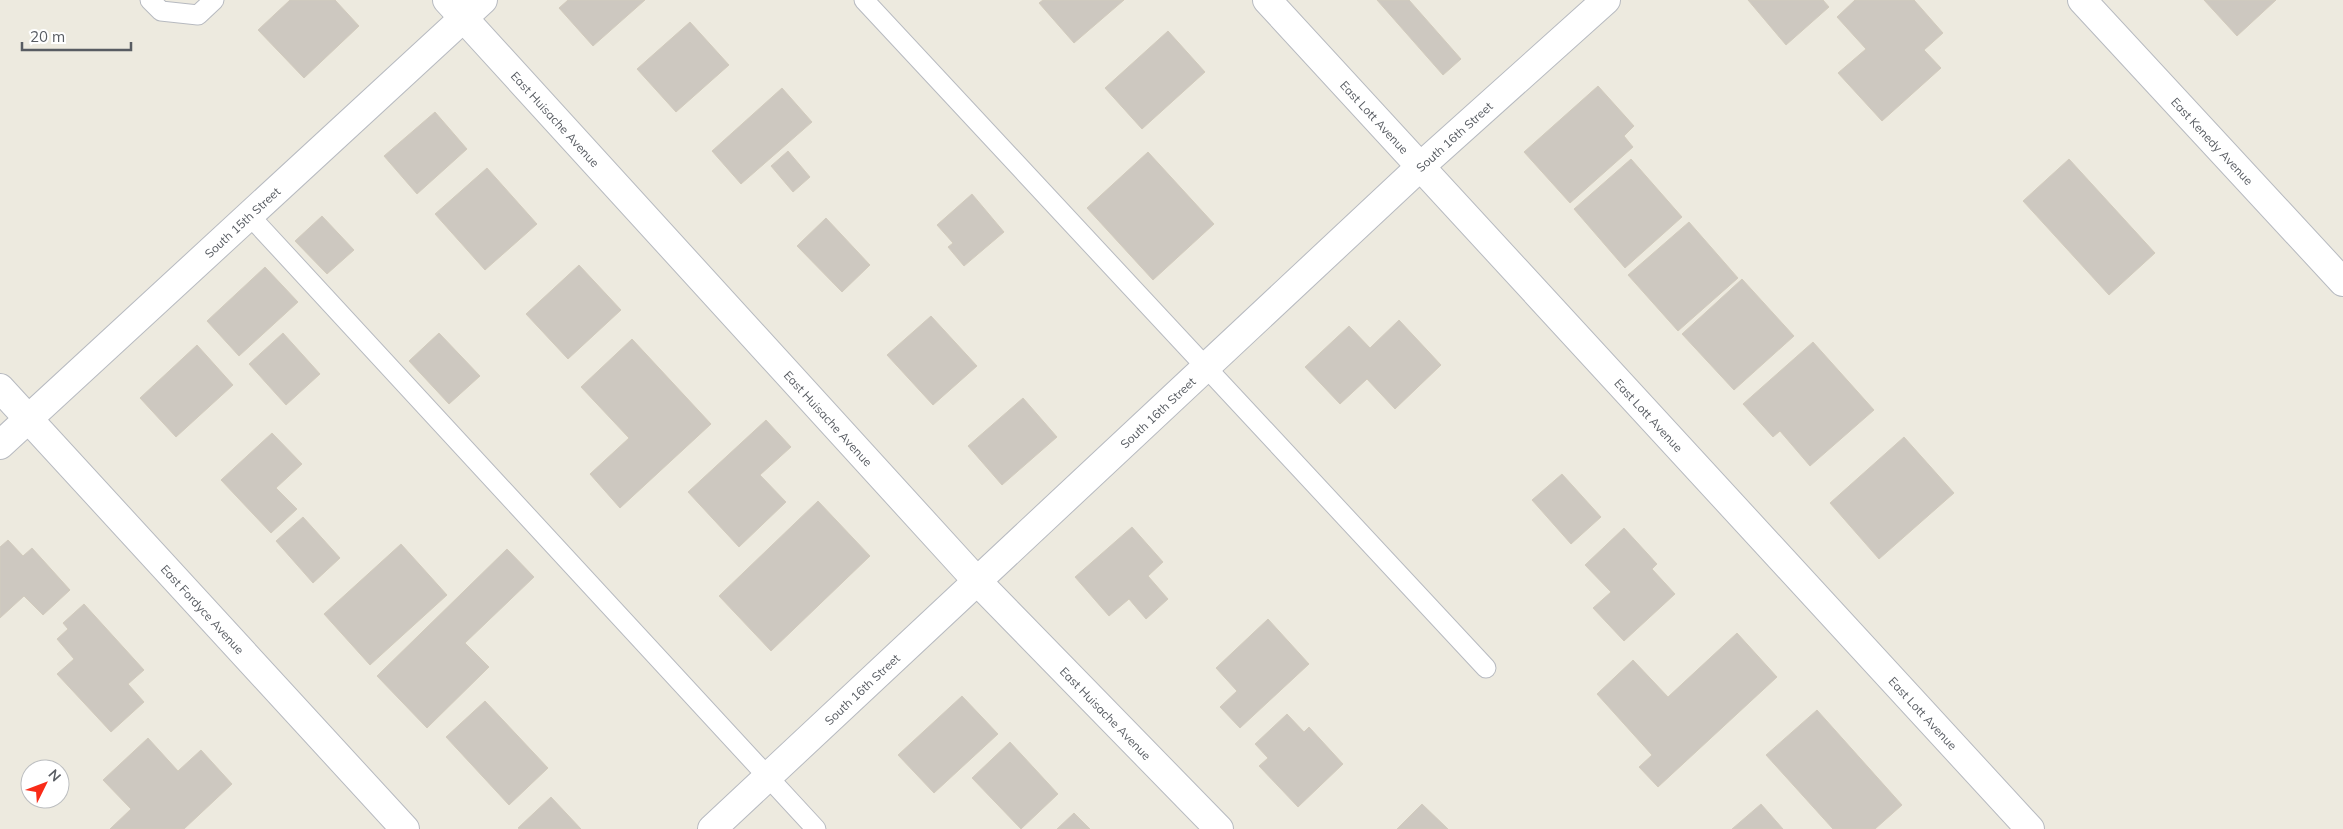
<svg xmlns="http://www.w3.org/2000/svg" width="2343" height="829" viewBox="0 0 2343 829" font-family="Mulish,sans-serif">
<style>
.building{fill:#cdc8c0;stroke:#d2cbbd}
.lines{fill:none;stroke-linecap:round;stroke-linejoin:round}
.lane-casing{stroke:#b7bac0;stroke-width:21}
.street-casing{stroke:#b7bac0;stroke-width:30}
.lane{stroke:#fff;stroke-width:19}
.street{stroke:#fff;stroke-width:28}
.labels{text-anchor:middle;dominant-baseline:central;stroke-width:4;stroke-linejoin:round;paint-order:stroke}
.street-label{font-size:12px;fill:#585c62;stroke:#fff}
</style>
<rect width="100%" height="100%" fill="#edeadf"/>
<g class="building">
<path d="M290,0H335L359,26L304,78L258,30Z"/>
<path d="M568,0H645L593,46L559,8Z"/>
<path d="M1043,0H1124L1074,43L1039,3Z"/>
<path d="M1377,0H1409L1461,59L1443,75Z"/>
<path d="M1748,0H1823L1829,7L1786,45Z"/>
<path d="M1855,0H1914L1943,33L1924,50L1941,68L1882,121L1838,73L1866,49L1837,17Z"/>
<path d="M2204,0H2276L2237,36Z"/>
<path d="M690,22L729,65L676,112L637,69Z"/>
<path d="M1168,31L1205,72L1142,129L1105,88Z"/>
<path d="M1598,86L1634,126L1624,136L1633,147L1570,203L1524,152Z"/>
<path d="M782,88L812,122L741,184L712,151Z"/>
<path d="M435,112L467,149L417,194L384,156Z"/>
<path d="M788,151L810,177L793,192L771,166Z"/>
<path d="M1148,152L1214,224L1153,280L1087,208Z"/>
<path d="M1631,159L1682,217L1625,268L1574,209Z"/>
<path d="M2069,159L2155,253L2109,295L2023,201Z"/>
<path d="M487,168L537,224L485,270L435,214Z"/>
<path d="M972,194L1004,232L964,266L948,247L953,243L937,225Z"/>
<path d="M322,216L354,250L327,274L295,241Z"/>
<path d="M826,218L870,265L842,292L797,246Z"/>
<path d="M1689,222L1738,278L1678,331L1628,275Z"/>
<path d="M579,265L621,310L568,359L526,314Z"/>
<path d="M265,267L298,302L239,356L207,321Z"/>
<path d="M1742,279L1794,336L1734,390L1682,334Z"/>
<path d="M931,316L977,366L933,405L887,355Z"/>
<path d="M1399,320L1441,365L1395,409L1367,379L1340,404L1305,367L1349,326L1370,348Z"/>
<path d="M283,333L320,374L286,405L249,364Z"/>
<path d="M439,333L480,376L449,404L409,361Z"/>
<path d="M632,339L711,424L620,508L590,474L629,438L581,387Z"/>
<path d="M1813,342L1874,410L1810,466L1780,431L1773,437L1743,404Z"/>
<path d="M197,345L233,385L176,437L140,398Z"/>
<path d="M1023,398L1057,437L1002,485L968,446Z"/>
<path d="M766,420L791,447L760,475L786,502L739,547L688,492Z"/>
<path d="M272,433L302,464L276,488L297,509L271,533L221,480Z"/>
<path d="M1904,437L1954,493L1879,559L1830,503Z"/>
<path d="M1562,474L1601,517L1571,544L1532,500Z"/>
<path d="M818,501L870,556L771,651L719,596Z"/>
<path d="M303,517L340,558L313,583L276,541Z"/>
<path d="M1132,527L1163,562L1148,576L1168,599L1146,619L1129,599L1109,616L1075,577Z"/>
<path d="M1624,528L1657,564L1652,569L1675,594L1624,641L1593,608L1611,592L1585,565Z"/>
<path d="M8,540L23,556L32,548L70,590L43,615L24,596L0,618V547Z"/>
<path d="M401,544L447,595L370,665L324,614Z"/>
<path d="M507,549L534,577L465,643L489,667L427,728L377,676Z"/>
<path d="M84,604L144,670L128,684L144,702L111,732L57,674L74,659L57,639L68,629L63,623Z"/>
<path d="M1268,619L1309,664L1240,728L1220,707L1237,691L1216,668Z"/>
<path d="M1737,633L1777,677L1658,787L1639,767L1652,755L1597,694L1633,660L1668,697Z"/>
<path d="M962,696L998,734L934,793L898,755Z"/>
<path d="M485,701L548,768L509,805L446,737Z"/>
<path d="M1817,710L1902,805L1875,829H1833L1766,755Z"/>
<path d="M1287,714L1304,732L1309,727L1343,764L1298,807L1259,766L1268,758L1255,744Z"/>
<path d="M148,738L178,771L201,750L232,784L184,829H110L131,809L103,780Z"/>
<path d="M1010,742L1058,794L1021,829L972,778Z"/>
<path d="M551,797L581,829H519L518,828Z"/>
<path d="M1422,804L1448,829H1397Z"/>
<path d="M1761,804L1783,829H1732Z"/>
<path d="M1074,813L1090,829H1057Z"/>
</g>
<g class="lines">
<g class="lane-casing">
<g id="lane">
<path d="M150,0L161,11L198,15L214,0"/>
<path d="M864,0L1486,668"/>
<path d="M249,215L816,829"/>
</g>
</g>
<g class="street-casing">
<g id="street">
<path id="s1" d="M447,0L977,581L1219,829"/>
<path id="s2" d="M1267,0L2030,829"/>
<path id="s3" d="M2082,0L2343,282"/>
<path id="s4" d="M0,388L405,829"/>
<path id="s5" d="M0,445L483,0"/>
<path id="s6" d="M712,829L1421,166L1606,0"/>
</g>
</g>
<use href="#lane" class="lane"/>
<use href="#street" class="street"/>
</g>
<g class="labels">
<g class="street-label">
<text stroke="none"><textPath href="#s2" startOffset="159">East Lott Avenue</textPath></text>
<text stroke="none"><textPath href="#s1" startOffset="161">East Huisache Avenue</textPath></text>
<text stroke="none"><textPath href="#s6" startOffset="1015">South 16th Street</textPath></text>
<text stroke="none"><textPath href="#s3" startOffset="192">East Kenedy Avenue</textPath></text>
<text stroke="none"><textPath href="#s5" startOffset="329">South 15th Street</textPath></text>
<text stroke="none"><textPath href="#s6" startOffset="610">South 16th Street</textPath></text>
<text stroke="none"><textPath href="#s2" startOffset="564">East Lott Avenue</textPath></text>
<text stroke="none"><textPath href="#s1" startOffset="566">East Huisache Avenue</textPath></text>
<text stroke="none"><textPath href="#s4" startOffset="300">East Fordyce Avenue</textPath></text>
<text stroke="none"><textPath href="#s6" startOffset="205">South 16th Street</textPath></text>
<text stroke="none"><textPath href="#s2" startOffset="969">East Lott Avenue</textPath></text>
<text stroke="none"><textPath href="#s1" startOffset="971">East Huisache Avenue</textPath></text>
</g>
</g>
<g transform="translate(45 784) rotate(48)"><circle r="24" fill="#ffffff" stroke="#bcbec0"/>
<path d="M0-4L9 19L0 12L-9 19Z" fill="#f92b18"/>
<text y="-8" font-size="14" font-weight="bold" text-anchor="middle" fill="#585c62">N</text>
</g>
<path d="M22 42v8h109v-8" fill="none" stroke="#585c62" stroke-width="2.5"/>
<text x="30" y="42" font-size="15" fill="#585c62" stroke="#ffffff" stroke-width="4" paint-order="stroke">20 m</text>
</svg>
